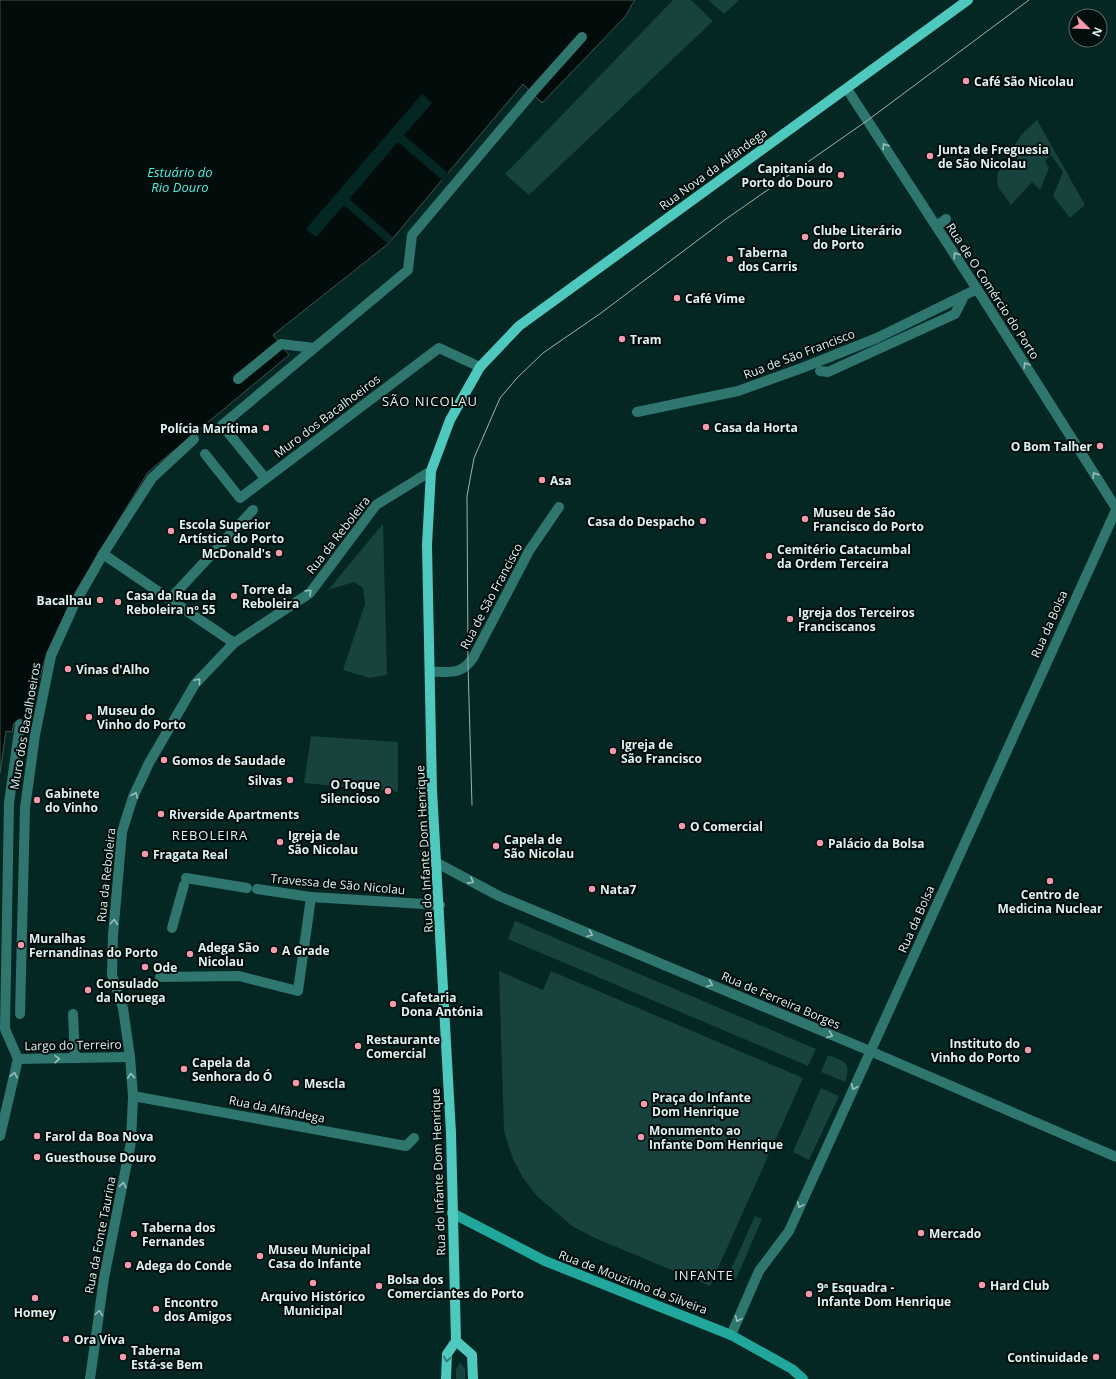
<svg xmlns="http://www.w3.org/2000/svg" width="1116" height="1379" viewBox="0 0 1116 1379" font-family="'Open Sans',sans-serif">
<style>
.green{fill:#18423e}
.water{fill:#020c0b;stroke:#44514f}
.pier{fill:#042724}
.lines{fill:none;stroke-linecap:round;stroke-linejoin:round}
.lane{stroke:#2f766f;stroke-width:10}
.street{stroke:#2f766f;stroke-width:10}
.secondary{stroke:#22a79c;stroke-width:10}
.primary{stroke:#4fc8bd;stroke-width:10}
.tram{stroke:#9ab2af;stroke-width:1}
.oneway{stroke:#99c0bc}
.oneway2{stroke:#2c746d}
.poi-dot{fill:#f29aac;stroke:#020d0c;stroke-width:1.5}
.labels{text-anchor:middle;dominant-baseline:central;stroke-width:4;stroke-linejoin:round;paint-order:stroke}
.poi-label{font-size:12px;font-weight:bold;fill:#dff2ef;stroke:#020d0c;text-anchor:start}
.street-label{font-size:12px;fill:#dff2ef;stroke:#020d0c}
.water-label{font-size:13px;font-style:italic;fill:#52edde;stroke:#020d0c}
.neighbourhood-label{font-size:13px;letter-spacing:1px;fill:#dff2ef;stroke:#020d0c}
</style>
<rect width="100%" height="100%" fill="#042724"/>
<g class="green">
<path d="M673,0H691L713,21L529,195L505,174Z"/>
<path d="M708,0H739L724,14Z"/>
<path d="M1037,120L1085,205L1070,218L1053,196L1063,172L1051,155L1045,161L1049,168L1040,190L1032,182L1011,205L998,187L997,174L1021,135Z"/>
<path d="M383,524L387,675L370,678L343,670L365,604L363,588L354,582L328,590Z"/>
<path d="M311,736L398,742V792L304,783Z"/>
<path d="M515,921L816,1049L808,1066L508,939Z"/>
<path d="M499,971L543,990L551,971L803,1078L710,1286L595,1238L572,1226L537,1196L523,1178L513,1159L504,1131Z"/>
<path d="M828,1055C845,1062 852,1062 845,1082L821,1072Z"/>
<path d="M821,1088L839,1096L809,1160L793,1152Z"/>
<path d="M755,1216L762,1219L736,1279L728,1276Z"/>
<path d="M460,1362L465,1369V1379H456V1370Z"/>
</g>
<path class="water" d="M0,0H635C630,6 629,13 623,19L542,103L523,84L388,244L273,335L289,355L148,472L76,591L47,652L26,725L14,723L12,732L6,731L0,773Z"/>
<path class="pier" d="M422,94L432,103L404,135L449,174L443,181L398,142L349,199L393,237L388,244L344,205L316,237L306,229Z"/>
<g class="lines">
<g class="lane">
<path d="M238,379L281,344L314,348"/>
<path d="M265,478L222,425L408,270L412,235L532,93L582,37"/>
<path d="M73,1014L75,1058"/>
<path d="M18,1059L5,1029L9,803L20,724"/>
</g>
<g class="street">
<path d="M847,89L977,289L1116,508"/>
<path d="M937,226L946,219"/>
<path d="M820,371L828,372L955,314L963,298"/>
<path d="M637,412L738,391L802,368L877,338L977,289"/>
<path d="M205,454L240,498L439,348L480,367"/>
<path d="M103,554L234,643"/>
<path d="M170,599L253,510"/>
<path d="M430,672C451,671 460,676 473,658L529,551L559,507"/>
<path d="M437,863L499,896L870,1051L1116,1157"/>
<path d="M186,878L247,888"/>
<path d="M257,889L311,897L440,905"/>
<path d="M172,928L184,885"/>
<path d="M160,977L239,976L298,991L311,897"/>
<path d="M20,1014L25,808L35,735L51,656L74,605L103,554L152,478L194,439"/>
<path d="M133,1096L406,1146L414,1138"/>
<path d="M0,1136L18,1059L130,1057"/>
<path d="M731,1335L759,1271L789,1231L1116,510"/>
<path d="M90,1379L104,1278L131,1142L133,1096L130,1057L123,1008L112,975L113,935L122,832L133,797L149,763L195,684L234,643L310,593L376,505L431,471"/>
</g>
<path class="secondary" d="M452,1213L545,1261L731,1335L792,1369L803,1379"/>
<g class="primary">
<path d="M456,1341L472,1355L473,1379"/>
<path d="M446,1379L447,1354L456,1341L451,1133L432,790L427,545L431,471L450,420L480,367L519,326L968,0"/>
</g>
<path class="tram" d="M472,805L468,665L467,496L474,458L500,398L517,378L543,353L601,313L726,219L868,120L1029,0"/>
</g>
<defs><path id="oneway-chevron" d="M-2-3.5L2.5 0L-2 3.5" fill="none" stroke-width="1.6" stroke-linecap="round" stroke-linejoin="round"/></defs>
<g class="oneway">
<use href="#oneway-chevron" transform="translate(885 146) rotate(-123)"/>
<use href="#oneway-chevron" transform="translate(956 255) rotate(-123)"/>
<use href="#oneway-chevron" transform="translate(1026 365) rotate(-122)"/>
<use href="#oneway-chevron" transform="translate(1095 475) rotate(-122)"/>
<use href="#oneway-chevron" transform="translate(309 592) rotate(-44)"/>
<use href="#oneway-chevron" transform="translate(198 681) rotate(-50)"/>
<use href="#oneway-chevron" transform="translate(135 795) rotate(-67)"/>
<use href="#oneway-chevron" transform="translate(471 881) rotate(28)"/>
<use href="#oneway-chevron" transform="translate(114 922) rotate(-85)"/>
<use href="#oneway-chevron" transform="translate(590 934) rotate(23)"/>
<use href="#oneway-chevron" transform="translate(710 984) rotate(23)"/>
<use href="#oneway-chevron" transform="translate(830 1035) rotate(23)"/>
<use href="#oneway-chevron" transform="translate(57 1059) rotate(-1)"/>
<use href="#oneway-chevron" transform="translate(14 1075) rotate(-78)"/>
<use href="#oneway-chevron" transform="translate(131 1076) rotate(-94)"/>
<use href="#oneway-chevron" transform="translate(854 1087) rotate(114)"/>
<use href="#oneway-chevron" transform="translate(123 1185) rotate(-79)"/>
<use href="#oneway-chevron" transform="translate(800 1205) rotate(114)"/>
<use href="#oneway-chevron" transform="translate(99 1313) rotate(-82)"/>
<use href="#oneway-chevron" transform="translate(738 1319) rotate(114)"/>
</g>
<use class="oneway2" href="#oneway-chevron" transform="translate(447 1359) rotate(100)"/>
<g class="poi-dot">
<circle cx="966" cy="81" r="4"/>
<circle cx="930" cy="156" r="4"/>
<circle cx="841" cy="175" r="4"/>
<circle cx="805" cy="237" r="4"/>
<circle cx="730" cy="259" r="4"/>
<circle cx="677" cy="298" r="4"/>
<circle cx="622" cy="339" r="4"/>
<circle cx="706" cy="427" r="4"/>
<circle cx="266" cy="428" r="4"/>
<circle cx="1100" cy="446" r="4"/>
<circle cx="542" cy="480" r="4"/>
<circle cx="805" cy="519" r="4"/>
<circle cx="703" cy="521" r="4"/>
<circle cx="171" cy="531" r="4"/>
<circle cx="279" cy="553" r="4"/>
<circle cx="769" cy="556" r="4"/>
<circle cx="234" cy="596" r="4"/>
<circle cx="100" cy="600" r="4"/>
<circle cx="118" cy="602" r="4"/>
<circle cx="790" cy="619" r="4"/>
<circle cx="68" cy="669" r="4"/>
<circle cx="89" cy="717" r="4"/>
<circle cx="613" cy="751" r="4"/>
<circle cx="164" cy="760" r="4"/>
<circle cx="290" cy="780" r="4"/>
<circle cx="388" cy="791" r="4"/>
<circle cx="37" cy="800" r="4"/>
<circle cx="161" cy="814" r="4"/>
<circle cx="682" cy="826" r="4"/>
<circle cx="280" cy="842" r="4"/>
<circle cx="820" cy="843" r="4"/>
<circle cx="496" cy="846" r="4"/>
<circle cx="145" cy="854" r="4"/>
<circle cx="1050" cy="881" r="4"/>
<circle cx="592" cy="889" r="4"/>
<circle cx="21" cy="945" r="4"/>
<circle cx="274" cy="950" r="4"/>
<circle cx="190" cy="954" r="4"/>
<circle cx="145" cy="967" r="4"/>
<circle cx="88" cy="990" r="4"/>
<circle cx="393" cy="1004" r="4"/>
<circle cx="358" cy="1046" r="4"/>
<circle cx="1028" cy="1050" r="4"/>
<circle cx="184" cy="1069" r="4"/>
<circle cx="296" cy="1083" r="4"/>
<circle cx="644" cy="1104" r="4"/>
<circle cx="37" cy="1136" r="4"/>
<circle cx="641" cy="1137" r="4"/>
<circle cx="37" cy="1157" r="4"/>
<circle cx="921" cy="1233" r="4"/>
<circle cx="134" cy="1234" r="4"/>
<circle cx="260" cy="1256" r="4"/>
<circle cx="128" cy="1265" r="4"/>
<circle cx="313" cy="1283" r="4"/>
<circle cx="982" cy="1285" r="4"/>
<circle cx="379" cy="1286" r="4"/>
<circle cx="809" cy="1294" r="4"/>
<circle cx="35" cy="1298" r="4"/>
<circle cx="156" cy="1309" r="4"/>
<circle cx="66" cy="1339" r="4"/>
<circle cx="123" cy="1357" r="4"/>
<circle cx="1096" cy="1357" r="4"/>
</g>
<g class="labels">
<g class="poi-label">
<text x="974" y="81">Café São Nicolau</text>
<text x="938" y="149">Junta de Freguesia<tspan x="938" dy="14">de São Nicolau</tspan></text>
<text x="833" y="168" text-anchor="end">Capitania do<tspan x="833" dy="14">Porto do Douro</tspan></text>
<text x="813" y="230">Clube Literário<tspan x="813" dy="14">do Porto</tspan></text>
<text x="738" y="252">Taberna<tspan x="738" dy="14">dos Carris</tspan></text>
<text x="685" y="298">Café Vime</text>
<text x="630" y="339">Tram</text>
<text x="714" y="427">Casa da Horta</text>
<text x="258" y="428" text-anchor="end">Polícia Marítima</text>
<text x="1092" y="446" text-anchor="end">O Bom Talher</text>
<text x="550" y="480">Asa</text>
<text x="813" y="512">Museu de São<tspan x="813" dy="14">Francisco do Porto</tspan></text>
<text x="695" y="521" text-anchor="end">Casa do Despacho</text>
<text x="179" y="524">Escola Superior<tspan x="179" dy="14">Artística do Porto</tspan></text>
<text x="777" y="549">Cemitério Catacumbal<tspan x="777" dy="14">da Ordem Terceira</tspan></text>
<text x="271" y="553" text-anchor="end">McDonald's</text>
<text x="242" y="589">Torre da<tspan x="242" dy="14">Reboleira</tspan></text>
<text x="126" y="595">Casa da Rua da<tspan x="126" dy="14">Reboleira nº 55</tspan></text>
<text x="92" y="600" text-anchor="end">Bacalhau</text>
<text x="798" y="612">Igreja dos Terceiros<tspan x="798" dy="14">Franciscanos</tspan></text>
<text x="76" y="669">Vinas d'Alho</text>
<text x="97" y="710">Museu do<tspan x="97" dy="14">Vinho do Porto</tspan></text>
<text x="621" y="744">Igreja de<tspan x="621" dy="14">São Francisco</tspan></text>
<text x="172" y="760">Gomos de Saudade</text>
<text x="282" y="780" text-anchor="end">Silvas</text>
<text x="380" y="784" text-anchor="end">O Toque<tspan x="380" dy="14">Silencioso</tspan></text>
<text x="45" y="793">Gabinete<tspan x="45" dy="14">do Vinho</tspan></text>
<text x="169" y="814">Riverside Apartments</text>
<text x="690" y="826">O Comercial</text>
<text x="288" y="835">Igreja de<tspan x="288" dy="14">São Nicolau</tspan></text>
<text x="504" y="839">Capela de<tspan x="504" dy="14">São Nicolau</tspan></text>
<text x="828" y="843">Palácio da Bolsa</text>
<text x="153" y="854">Fragata Real</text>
<text x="600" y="889">Nata7</text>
<text x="1050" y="894" text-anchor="middle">Centro de<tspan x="1050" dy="14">Medicina Nuclear</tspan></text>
<text x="29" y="938">Muralhas<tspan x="29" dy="14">Fernandinas do Porto</tspan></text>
<text x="198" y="947">Adega São<tspan x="198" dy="14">Nicolau</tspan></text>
<text x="282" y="950">A Grade</text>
<text x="153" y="967">Ode</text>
<text x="96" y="983">Consulado<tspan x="96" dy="14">da Noruega</tspan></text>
<text x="401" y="997">Cafetaria<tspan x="401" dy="14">Dona Antónia</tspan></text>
<text x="366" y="1039">Restaurante<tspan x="366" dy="14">Comercial</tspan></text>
<text x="1020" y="1043" text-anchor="end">Instituto do<tspan x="1020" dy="14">Vinho do Porto</tspan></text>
<text x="192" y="1062">Capela da<tspan x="192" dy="14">Senhora do Ó</tspan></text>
<text x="304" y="1083">Mescla</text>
<text x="652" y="1097">Praça do Infante<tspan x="652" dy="14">Dom Henrique</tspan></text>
<text x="649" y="1130">Monumento ao<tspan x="649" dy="14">Infante Dom Henrique</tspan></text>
<text x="45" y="1136">Farol da Boa Nova</text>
<text x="45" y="1157">Guesthouse Douro</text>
<text x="142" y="1227">Taberna dos<tspan x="142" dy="14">Fernandes</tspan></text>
<text x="929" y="1233">Mercado</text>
<text x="268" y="1249">Museu Municipal<tspan x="268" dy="14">Casa do Infante</tspan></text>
<text x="136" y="1265">Adega do Conde</text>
<text x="387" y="1279">Bolsa dos<tspan x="387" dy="14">Comerciantes do Porto</tspan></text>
<text x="990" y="1285">Hard Club</text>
<text x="817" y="1287">9ª Esquadra -<tspan x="817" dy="14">Infante Dom Henrique</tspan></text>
<text x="313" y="1296" text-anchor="middle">Arquivo Histórico<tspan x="313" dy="14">Municipal</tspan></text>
<text x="164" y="1302">Encontro<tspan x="164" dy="14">dos Amigos</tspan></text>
<text x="35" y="1312" text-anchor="middle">Homey</text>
<text x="74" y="1339">Ora Viva</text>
<text x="131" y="1350">Taberna<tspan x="131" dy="14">Está-se Bem</tspan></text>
<text x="1088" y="1357" text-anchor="end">Continuidade</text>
</g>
<g class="street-label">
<text transform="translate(713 169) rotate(-36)">Rua Nova da Alfândega</text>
<text transform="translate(993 291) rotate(57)">Rua de O Comércio do Porto</text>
<text transform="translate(799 354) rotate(-21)">Rua de São Francisco</text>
<text transform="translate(327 416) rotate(-37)">Muro dos Bacalhoeiros</text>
<text transform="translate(338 535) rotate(-52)">Rua da Reboleira</text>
<text transform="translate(491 596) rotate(-62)">Rua de São Francisco</text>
<text transform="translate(1049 624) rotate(-66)">Rua da Bolsa</text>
<text transform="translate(25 726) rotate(-80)">Muro dos Bacalhoeiros</text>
<text transform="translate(424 849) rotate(-93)">Rua do Infante Dom Henrique</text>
<text transform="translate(106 875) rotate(-84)">Rua da Reboleira</text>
<text transform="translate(338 884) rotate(5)">Travessa de São Nicolau</text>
<text transform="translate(916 919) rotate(-66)">Rua da Bolsa</text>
<text transform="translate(781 1000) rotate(23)">Rua de Ferreira Borges</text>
<text transform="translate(73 1045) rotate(-1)">Largo do Terreiro</text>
<text transform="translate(277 1109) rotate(11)">Rua da Alfândega</text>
<text transform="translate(438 1172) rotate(-92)">Rua do Infante Dom Henrique</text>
<text transform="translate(100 1235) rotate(-79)">Rua da Fonte Taurina</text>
<text transform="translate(633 1282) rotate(21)">Rua de Mouzinho da Silveira</text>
</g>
<g class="water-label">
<text x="180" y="172">Estuário do<tspan x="180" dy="15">Rio Douro</tspan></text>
</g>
<g class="neighbourhood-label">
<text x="430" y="401">SÃO NICOLAU</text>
<text x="210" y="835">REBOLEIRA</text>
<text x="704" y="1275">INFANTE</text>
</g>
</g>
<g transform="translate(1088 28) rotate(113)"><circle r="19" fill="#020d0c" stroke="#5a6967"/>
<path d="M0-3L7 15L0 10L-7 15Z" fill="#f29aac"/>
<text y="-6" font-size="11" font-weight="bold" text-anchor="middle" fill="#dff2ef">N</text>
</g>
</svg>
